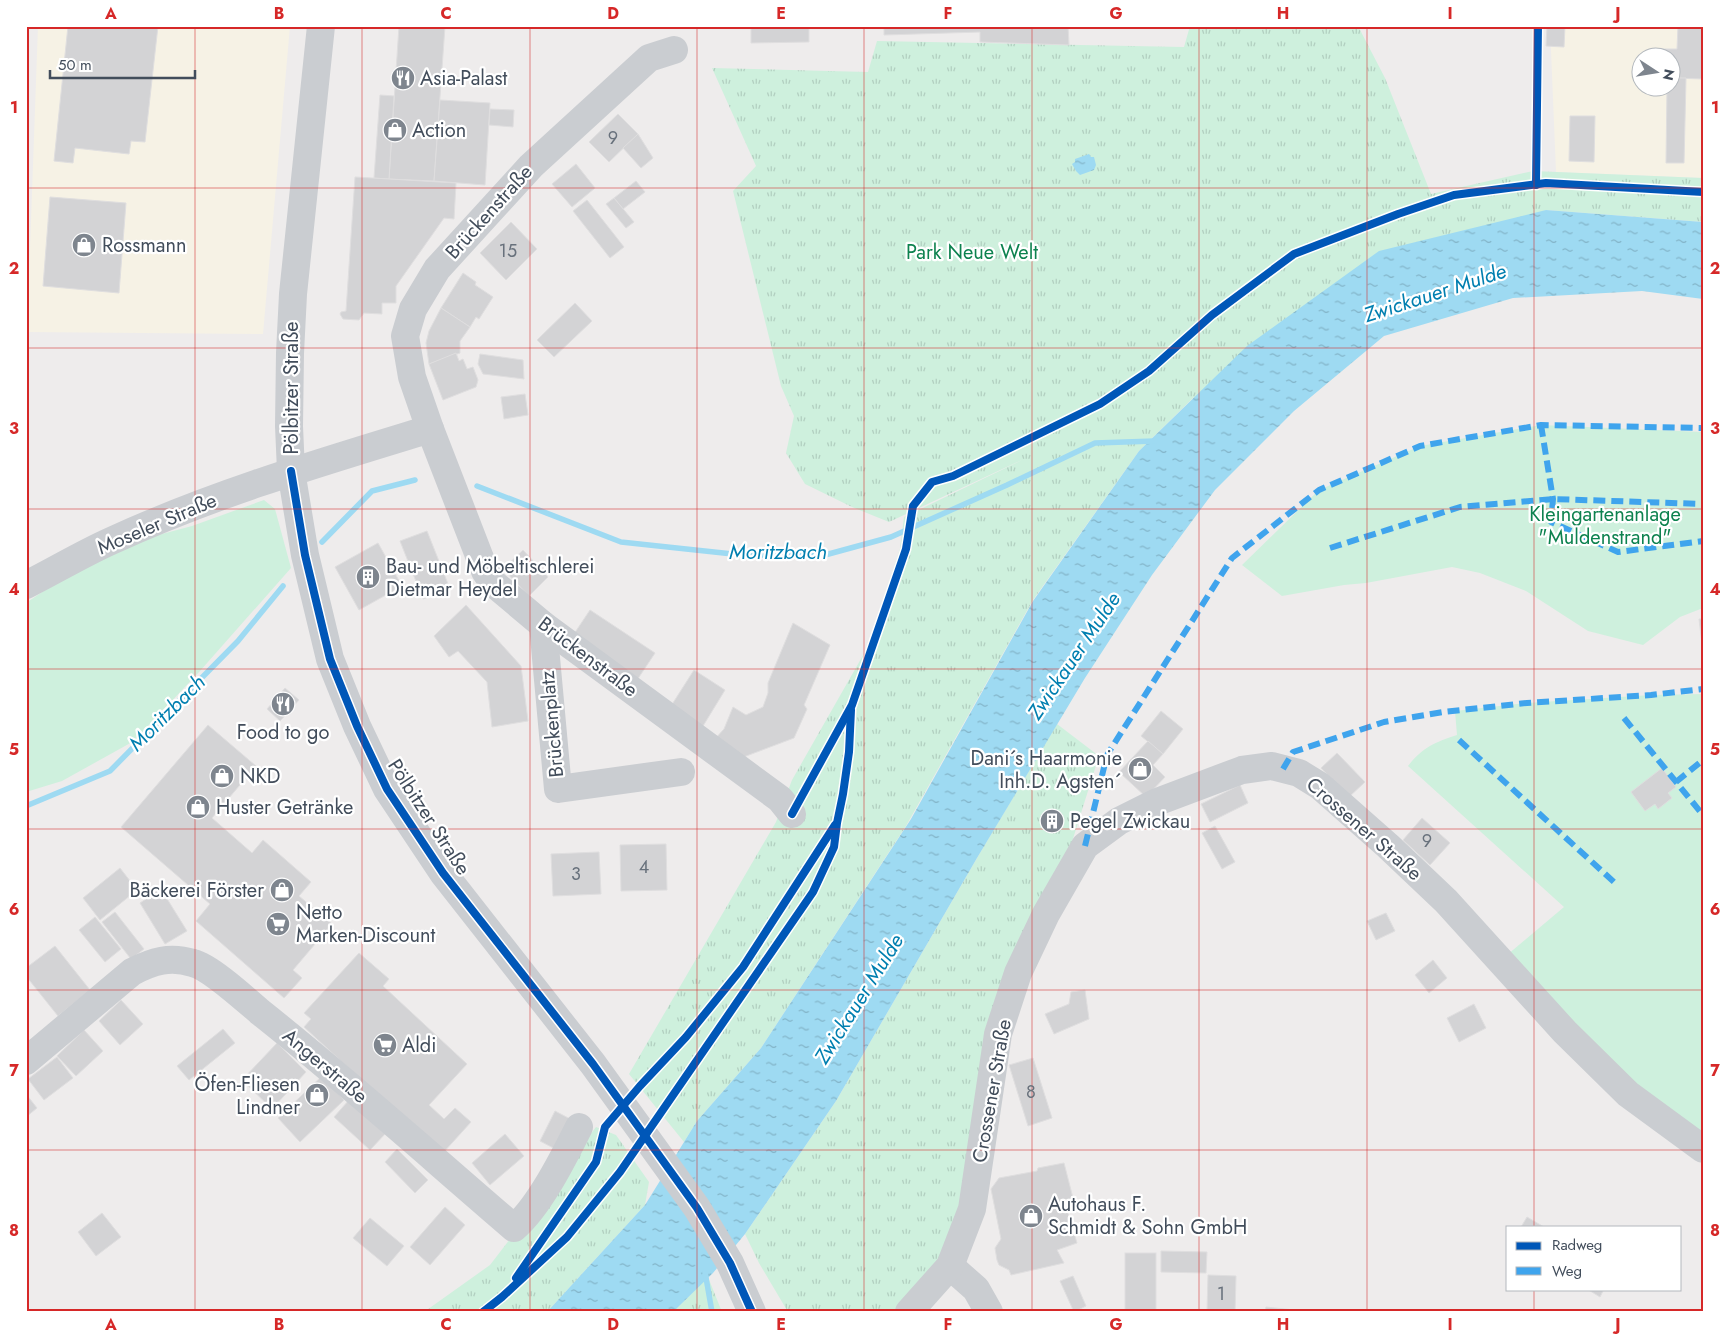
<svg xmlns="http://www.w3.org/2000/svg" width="1729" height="1338" viewBox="0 0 1729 1338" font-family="Jost,sans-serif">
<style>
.commercial{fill:#f6f2e5;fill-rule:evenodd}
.grass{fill:url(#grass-tufts)}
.garden{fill:#cef0dd}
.water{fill:url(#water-ripples)}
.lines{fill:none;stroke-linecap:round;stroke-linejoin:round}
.stream{stroke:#9edaf2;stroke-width:5.5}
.building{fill:#d3d3d5;stroke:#dfdedf}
.minor{stroke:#cacdd1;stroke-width:28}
.quiet{stroke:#3fa4ed;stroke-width:6;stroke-dasharray:12 6;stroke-linecap:butt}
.cycleway-casing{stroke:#fff;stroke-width:11}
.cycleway{stroke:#0057b8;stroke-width:8}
.grid{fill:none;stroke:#d62828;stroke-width:1;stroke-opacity:0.55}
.labels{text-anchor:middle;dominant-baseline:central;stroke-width:4.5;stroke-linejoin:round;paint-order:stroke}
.number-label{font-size:18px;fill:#68717c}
.poi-label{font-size:20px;fill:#424d5b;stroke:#fff;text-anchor:start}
.street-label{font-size:20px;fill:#424d5b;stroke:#fff}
.park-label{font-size:20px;fill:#0d824f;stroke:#fff}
.water-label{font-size:21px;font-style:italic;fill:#007fb0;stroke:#fff}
.neatline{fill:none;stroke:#d62828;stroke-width:2}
.grid-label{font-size:16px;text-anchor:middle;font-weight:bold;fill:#d62828}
</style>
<defs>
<pattern id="grass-tufts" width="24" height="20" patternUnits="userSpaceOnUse" patternTransform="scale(1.25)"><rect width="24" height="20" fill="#cef0dd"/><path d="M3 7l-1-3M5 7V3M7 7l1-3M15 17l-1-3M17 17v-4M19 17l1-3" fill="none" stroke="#b2cfc0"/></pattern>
<pattern id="water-ripples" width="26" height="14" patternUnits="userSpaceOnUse" patternTransform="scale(1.25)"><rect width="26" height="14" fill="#9edaf2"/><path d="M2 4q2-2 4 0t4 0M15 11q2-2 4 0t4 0" fill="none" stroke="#82b3c7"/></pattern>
</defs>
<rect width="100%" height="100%" fill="#eeecec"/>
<g class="commercial">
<path d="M38,26H290L263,334L27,332Z"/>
<path d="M1550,26H1703V178L1556,172ZM1642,58H1672V88H1642Z"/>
</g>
<g class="grass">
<path d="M1190,26H1358L1385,78L1431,194L1533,171L1703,178V222L1546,210L1193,398L1139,451L1033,600L906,826L761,1048L697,1121L684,1142L629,1074L776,822L792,780L866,650L900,549L904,517L1022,460L889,522L852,507L805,484L786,453L794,416L781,386L733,191L756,166L712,68L868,72L877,41L1184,47Z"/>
<path d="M1057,724L1099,756L1071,845L1039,907L967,1203L943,1260L923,1286L893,1312H788L759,1263L745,1234L836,1101L977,858Z"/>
<path d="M596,1127L616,1135L649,1182L645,1205L547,1312H424L490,1265Z"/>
<path d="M708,1277L722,1312H673Z"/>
</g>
<g class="garden">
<path d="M1541,425L1703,432V608L1680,617L1643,645L1588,631L1526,591L1480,573L1452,567L1366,583L1344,585L1282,596L1242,565L1319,490L1420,446Z"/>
<path d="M264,500L275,509L291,568L200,671L134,741L62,781L26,792V603L79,567L132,542L192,526Z"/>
<path d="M1703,694V1133L1595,1054L1507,955L1564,907L1408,766C1422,748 1435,742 1457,735L1455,711L1527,703L1651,695Z"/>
</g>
<g class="water">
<path d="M1089,154L1091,157H1094L1096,165L1094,170L1080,175L1076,171L1072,164L1075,162V159Z"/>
<path d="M1546,210L1703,222V299L1642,291L1513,298L1384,336L1294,411L1215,490L1152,575L1085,678L977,858L836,1101L745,1234L713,1273L673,1312H547L645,1205L697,1121L761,1048L911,819L1033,601L1139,451L1247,346L1379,251Z"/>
</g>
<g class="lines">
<g class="stream">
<path d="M477,486L621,542L742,555H825L891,537L1007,485L1095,443L1155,441"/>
<path d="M322,542L372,491L415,480"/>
<path d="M26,806L110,771L238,641L283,586"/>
<path d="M705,1272L712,1312"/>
</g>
</g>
<g class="building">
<path d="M68,26H158L145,142L131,141L129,154L75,148L73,163L54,161Z"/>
<path d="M399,26H445L434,181L389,179Z"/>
<path d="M751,26H809V42L751,43Z"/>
<path d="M884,26H1068L1069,45L980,42V32L884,35Z"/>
<path d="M1547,26H1565L1564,47L1546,46Z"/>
<path d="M1678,26H1703V79L1672,78V58H1650V49H1677Z"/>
<path d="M1672,78H1686L1684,163H1666L1667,88H1672Z"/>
<path d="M380,95L394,96L389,179L374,178Z"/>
<path d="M440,100L490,103L485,185L434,181Z"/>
<path d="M490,109L514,110L513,127L489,125Z"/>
<path d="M618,114L638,134L609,162L589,142Z"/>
<path d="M1570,116H1595L1594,162L1569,161Z"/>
<path d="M638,134L653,158L641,168L623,148Z"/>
<path d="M576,164L595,188L572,207L552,184Z"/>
<path d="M355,177L456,183L454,219L444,218L396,286V303H382V314L364,313L359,320L343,319L340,314L341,312L346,311Z"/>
<path d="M636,181L645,192L623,209L614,198Z"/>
<path d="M50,197L126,203L119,293L43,286Z"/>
<path d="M614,198L634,222L626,228L606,204Z"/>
<path d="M587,200L624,247L610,258L573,211Z"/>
<path d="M511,222L537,249L506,280L480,253Z"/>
<path d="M463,273L476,282L475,285L493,297L479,319L476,317L470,327L441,308Z"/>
<path d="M575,303L592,321L554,357L537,340Z"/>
<path d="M441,308L470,327L460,341V353L429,364L426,343L429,331Z"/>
<path d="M456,353L459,361L463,359L467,369L473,367L478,380L476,387L443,400L429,364Z"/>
<path d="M480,354L523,360L524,379L483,374L478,364Z"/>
<path d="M525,394L528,415L504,419L501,397Z"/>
<path d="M427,531L450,589L423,599L400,541Z"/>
<path d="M378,543L402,586L359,610L335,567Z"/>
<path d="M523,550L548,577L529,596L503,569Z"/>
<path d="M466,605L521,666L528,721L492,727L487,682L458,651L449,657L434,636Z"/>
<path d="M590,610L655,653L635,683L570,640Z"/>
<path d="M1699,619H1703V652Z"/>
<path d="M793,623L830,645L804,705L807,709L794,738L741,758L714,740L724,729L733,707L746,715L763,707L768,693V683Z"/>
<path d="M694,670L725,690L703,726L671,706Z"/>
<path d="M285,688L299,700L280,721L267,709Z"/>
<path d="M1161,711L1183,729L1163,754L1141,736Z"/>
<path d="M208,725L256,766L212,818L252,853L263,840L311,882L299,896L332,924L293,970L302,978L284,998L196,921L210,904L121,827Z"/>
<path d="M1148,741L1163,754L1153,765L1165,777L1146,797L1119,772Z"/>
<path d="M1337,753L1365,782L1349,797L1321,768Z"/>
<path d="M1662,768L1676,787L1668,793L1672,798L1658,809L1655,804L1645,811L1631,792Z"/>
<path d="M1240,785L1248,803L1210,822L1201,804Z"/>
<path d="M1047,812L1062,819L1057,831L1042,824Z"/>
<path d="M1422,818L1450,843L1430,865L1403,840Z"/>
<path d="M1215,826L1235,862L1222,869L1202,833Z"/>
<path d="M666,844L667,890L621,891L620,845Z"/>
<path d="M599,852L601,894L553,896L551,854Z"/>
<path d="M120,868L137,890L100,920L83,898Z"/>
<path d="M161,889L187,931L165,944L140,903Z"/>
<path d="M115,912L144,949L131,959L102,922Z"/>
<path d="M1386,913L1395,931L1376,940L1367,921Z"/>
<path d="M95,917L121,949L105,962L79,930Z"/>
<path d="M55,946L90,990L58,1016L26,976V968Z"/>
<path d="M359,953L389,979L383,986L467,1064L429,1105L444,1119L455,1108L471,1122L442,1154L304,1027L311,1019L304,1013Z"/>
<path d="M1433,960L1447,978L1429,993L1415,975Z"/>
<path d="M1085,990L1089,1019L1054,1034L1045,1014L1069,1004L1071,992Z"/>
<path d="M121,1000L143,1024L120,1045L99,1021Z"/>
<path d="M1474,1004L1486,1028L1459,1042L1447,1018Z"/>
<path d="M223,1029L235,1043L189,1080L177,1066Z"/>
<path d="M84,1030L103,1051L76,1076L57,1056Z"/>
<path d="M277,1043L306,1072L272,1109L242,1080Z"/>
<path d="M57,1057L73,1078L44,1100L28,1079Z"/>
<path d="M1033,1058L1052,1118L1028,1126L1009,1065Z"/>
<path d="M322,1076L344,1100L300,1142L278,1118Z"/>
<path d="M26,1094L37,1108L26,1117Z"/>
<path d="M349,1100L385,1134L370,1150L334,1117Z"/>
<path d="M555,1111L574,1121L559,1151L540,1141Z"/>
<path d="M505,1134L524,1156L490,1185L472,1163Z"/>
<path d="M397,1149L428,1180L415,1193L385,1162Z"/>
<path d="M1064,1163L1074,1202L1065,1203L1077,1243L1057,1250L1064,1263L1011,1275L1009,1270L999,1265L997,1260L995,1248L1001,1239L991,1189L999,1178L1037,1171L1038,1168Z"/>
<path d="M445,1207L465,1225L430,1265L410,1247Z"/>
<path d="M102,1213L121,1237L96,1256L78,1232Z"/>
<path d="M1527,1217L1544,1227H1521Z"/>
<path d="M370,1218L404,1246L387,1266L353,1238Z"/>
<path d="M1161,1251L1207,1252L1206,1273L1161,1272Z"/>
<rect x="1125" y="1253" width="31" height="59"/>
<path d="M1208,1275L1236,1276L1235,1312H1207Z"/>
<path d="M1073,1276L1086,1306L1074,1312L1060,1281Z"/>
<path d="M1587,1289H1604L1600,1297Z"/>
<path d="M1266,1307L1294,1310V1312H1265Z"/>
</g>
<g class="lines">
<g class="minor">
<path d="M321,26L293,294L290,353L289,426L291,471L305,555L330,659L357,726L387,789L443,873L593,1064L697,1208L730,1263L752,1312"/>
<path d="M430,429L485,571L493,583L543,625L780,799L792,814"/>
<path d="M26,585C54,571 82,554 111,541C213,494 322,462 430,429L412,377L405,336L413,309L437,269L531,166L649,58L674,50"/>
<path d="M543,625L558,789L681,772"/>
<path d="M26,1061L132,972C153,961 170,956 193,963C210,967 246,1000 260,1012C347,1081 430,1156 514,1228C539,1207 564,1157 579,1127"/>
<path d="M950,1266L976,1289L989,1312"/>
<path d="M909,1312L950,1266L972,1209L998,1034L1018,973L1046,914L1085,846L1119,821L1157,802L1242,770L1272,766L1299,773L1320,786L1388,846L1446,901L1565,1032L1628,1094L1703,1149"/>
</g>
<g class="quiet">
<path d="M1541,425L1553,499L1551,522L1618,552L1703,541"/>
<path d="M1330,548L1460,507L1553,499L1703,504"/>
<path d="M1624,718L1703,815"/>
<path d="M1459,740L1615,883"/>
<path d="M1283,769L1293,752L1384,722L1443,712L1527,703L1651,695L1703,689"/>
<path d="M1676,782L1703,760"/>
<path d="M1085,846L1107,755L1232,558L1319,490L1420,446L1541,425L1703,428"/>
</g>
<g class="cycleway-casing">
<g id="cycleway">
<path d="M1536,185L1538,26"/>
<path d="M291,471L305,555L330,659L357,726L387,789L443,873L593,1064L697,1208L730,1263L752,1312"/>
<path d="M792,814L852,705L906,549L913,506L932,482L953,476L1100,404L1149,371L1212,315L1294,254L1398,214L1454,195L1546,183L1703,192"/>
<path d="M516,1278L596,1162L605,1127L640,1086L686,1037L743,967L835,825"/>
<path d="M483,1312L502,1297L567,1237L620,1172L813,892L834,847L837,823L843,794L849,752L851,710"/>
</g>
</g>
<use href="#cycleway" class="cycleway"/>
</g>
<path class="grid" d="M195,26V1312M362,26V1312M530,26V1312M697,26V1312M864,26V1312M1032,26V1312M1199,26V1312M1367,26V1312M1534,26V1227M26,188H1703M26,348H1703M26,509H1703M26,669H1703M26,829H1703M26,990H1703M26,1150H1703M1534,1289V1312"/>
<defs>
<g id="restaurant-disc" transform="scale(1.25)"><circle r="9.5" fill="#7e858e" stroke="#fff"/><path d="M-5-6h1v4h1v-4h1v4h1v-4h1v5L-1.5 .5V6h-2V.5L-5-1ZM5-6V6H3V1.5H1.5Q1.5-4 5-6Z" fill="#fff"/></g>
<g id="shop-disc" transform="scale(1.25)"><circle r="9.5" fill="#7e858e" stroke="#fff"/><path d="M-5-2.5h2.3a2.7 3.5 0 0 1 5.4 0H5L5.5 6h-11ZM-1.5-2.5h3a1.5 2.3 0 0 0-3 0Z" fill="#fff"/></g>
<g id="building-disc" transform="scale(1.25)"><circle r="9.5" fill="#7e858e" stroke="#fff"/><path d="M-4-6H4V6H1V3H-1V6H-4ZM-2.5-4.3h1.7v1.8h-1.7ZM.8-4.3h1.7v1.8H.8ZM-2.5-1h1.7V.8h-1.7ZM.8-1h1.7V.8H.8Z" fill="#fff"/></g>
<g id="supermarket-disc" transform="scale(1.25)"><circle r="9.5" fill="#7e858e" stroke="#fff"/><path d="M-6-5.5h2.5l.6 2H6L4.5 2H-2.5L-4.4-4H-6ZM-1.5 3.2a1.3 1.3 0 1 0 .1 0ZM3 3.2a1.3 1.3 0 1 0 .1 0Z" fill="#fff"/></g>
</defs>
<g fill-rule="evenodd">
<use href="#restaurant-disc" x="403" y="78"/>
<use href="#shop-disc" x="395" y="130"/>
<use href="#shop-disc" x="84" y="245"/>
<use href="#building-disc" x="368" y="577"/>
<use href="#restaurant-disc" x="283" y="704"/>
<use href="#shop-disc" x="1140" y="769"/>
<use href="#shop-disc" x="222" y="776"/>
<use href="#shop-disc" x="198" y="807"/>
<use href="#building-disc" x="1052" y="821"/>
<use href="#shop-disc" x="282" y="890"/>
<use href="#supermarket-disc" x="278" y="924"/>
<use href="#supermarket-disc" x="385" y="1045"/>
<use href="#shop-disc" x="317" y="1095"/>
<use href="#shop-disc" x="1031" y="1216"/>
</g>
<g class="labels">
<g class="number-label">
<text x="613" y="138">9</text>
<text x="508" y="251">15</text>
<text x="1427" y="841">9</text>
<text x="644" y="867">4</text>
<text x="576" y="874">3</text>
<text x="1031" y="1092">8</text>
<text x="1221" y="1294">1</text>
</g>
<g class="poi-label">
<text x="420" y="78">Asia-Palast</text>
<text x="412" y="130">Action</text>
<text x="102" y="245">Rossmann</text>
<text x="386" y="566">Bau- und Möbeltischlerei<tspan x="386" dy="23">Dietmar Heydel</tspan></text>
<text x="283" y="732" text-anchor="middle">Food to go</text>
<text x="1122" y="758" text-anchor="end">Dani´s Haarmonie<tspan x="1122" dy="23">Inh.D. Agsten´</tspan></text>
<text x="240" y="776">NKD</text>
<text x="216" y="807">Huster Getränke</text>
<text x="1070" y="821">Pegel Zwickau</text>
<text x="264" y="890" text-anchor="end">Bäckerei Förster</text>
<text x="296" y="912">Netto<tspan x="296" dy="23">Marken-Discount</tspan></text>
<text x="402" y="1045">Aldi</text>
<text x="300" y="1084" text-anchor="end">Öfen-Fliesen<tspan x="300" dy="23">Lindner</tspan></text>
<text x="1048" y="1204">Autohaus F.<tspan x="1048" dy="23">Schmidt &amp; Sohn GmbH</tspan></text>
</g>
<g class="street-label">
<text transform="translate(489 212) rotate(-48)">Brückenstraße</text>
<text transform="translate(291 388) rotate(-90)">Pölbitzer Straße</text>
<text transform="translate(157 524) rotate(-23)">Moseler Straße</text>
<text transform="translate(588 657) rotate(37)">Brückenstraße</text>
<text transform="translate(552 724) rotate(-95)">Brückenplatz</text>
<text transform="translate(429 817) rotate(57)">Pölbitzer Straße</text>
<text transform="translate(1364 829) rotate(41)">Crossener Straße</text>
<text transform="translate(325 1066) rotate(40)">Angerstraße</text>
<text transform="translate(992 1091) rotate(-80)">Crossener Straße</text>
</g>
<g class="park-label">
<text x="972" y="252">Park Neue Welt</text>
<text x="1605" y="514">Kleingartenanlage<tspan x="1605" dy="23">"Muldenstrand"</tspan></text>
</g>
<g class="water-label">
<text transform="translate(1435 293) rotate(-18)">Zwickauer Mulde</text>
<text x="778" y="552">Moritzbach</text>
<text transform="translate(1074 656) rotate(-56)">Zwickauer Mulde</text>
<text transform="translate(167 713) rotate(-45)">Moritzbach</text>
<text transform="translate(859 999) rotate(-58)">Zwickauer Mulde</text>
</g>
</g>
<rect width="1729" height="1338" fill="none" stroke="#ffffff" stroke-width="55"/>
<rect x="1506" y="1226" width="175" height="65" fill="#ffffff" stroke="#b3b8bd"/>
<rect x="1516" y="1242" width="25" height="8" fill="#0057b8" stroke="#b3b8bd"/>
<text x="1552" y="1250" font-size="15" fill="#424d5b">Radweg</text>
<rect x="1516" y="1267" width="25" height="8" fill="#3fa4ed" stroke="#b3b8bd"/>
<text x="1552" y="1276" font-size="15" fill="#424d5b">Weg</text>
<g transform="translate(1656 72) rotate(102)"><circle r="24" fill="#ffffff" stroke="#b3b8bd"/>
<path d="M0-4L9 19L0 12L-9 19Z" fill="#7e858e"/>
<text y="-8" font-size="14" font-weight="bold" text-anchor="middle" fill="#424d5b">N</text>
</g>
<path d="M50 70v8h145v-8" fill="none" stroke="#424d5b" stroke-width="2.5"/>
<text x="58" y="70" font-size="15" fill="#424d5b" stroke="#ffffff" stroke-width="4" paint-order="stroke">50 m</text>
<rect x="28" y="28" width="1674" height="1282" class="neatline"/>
<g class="grid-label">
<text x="111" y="19">A</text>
<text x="279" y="19">B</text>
<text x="446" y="19">C</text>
<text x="613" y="19">D</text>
<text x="781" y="19">E</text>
<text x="948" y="19">F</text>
<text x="1116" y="19">G</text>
<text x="1283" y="19">H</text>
<text x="1450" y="19">I</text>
<text x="1618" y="19">J</text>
<text x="14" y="113">1</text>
<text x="1715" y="113">1</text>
<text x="14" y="274">2</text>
<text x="1715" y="274">2</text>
<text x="14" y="434">3</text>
<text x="1715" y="434">3</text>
<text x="14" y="595">4</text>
<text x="1715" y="595">4</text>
<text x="14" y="755">5</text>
<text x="1715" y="755">5</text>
<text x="14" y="915">6</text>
<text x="1715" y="915">6</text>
<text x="14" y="1076">7</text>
<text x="1715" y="1076">7</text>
<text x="14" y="1236">8</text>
<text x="1715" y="1236">8</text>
<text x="111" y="1330">A</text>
<text x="279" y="1330">B</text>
<text x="446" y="1330">C</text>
<text x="613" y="1330">D</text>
<text x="781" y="1330">E</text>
<text x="948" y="1330">F</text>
<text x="1116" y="1330">G</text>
<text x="1283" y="1330">H</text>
<text x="1450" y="1330">I</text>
<text x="1618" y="1330">J</text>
</g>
</svg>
